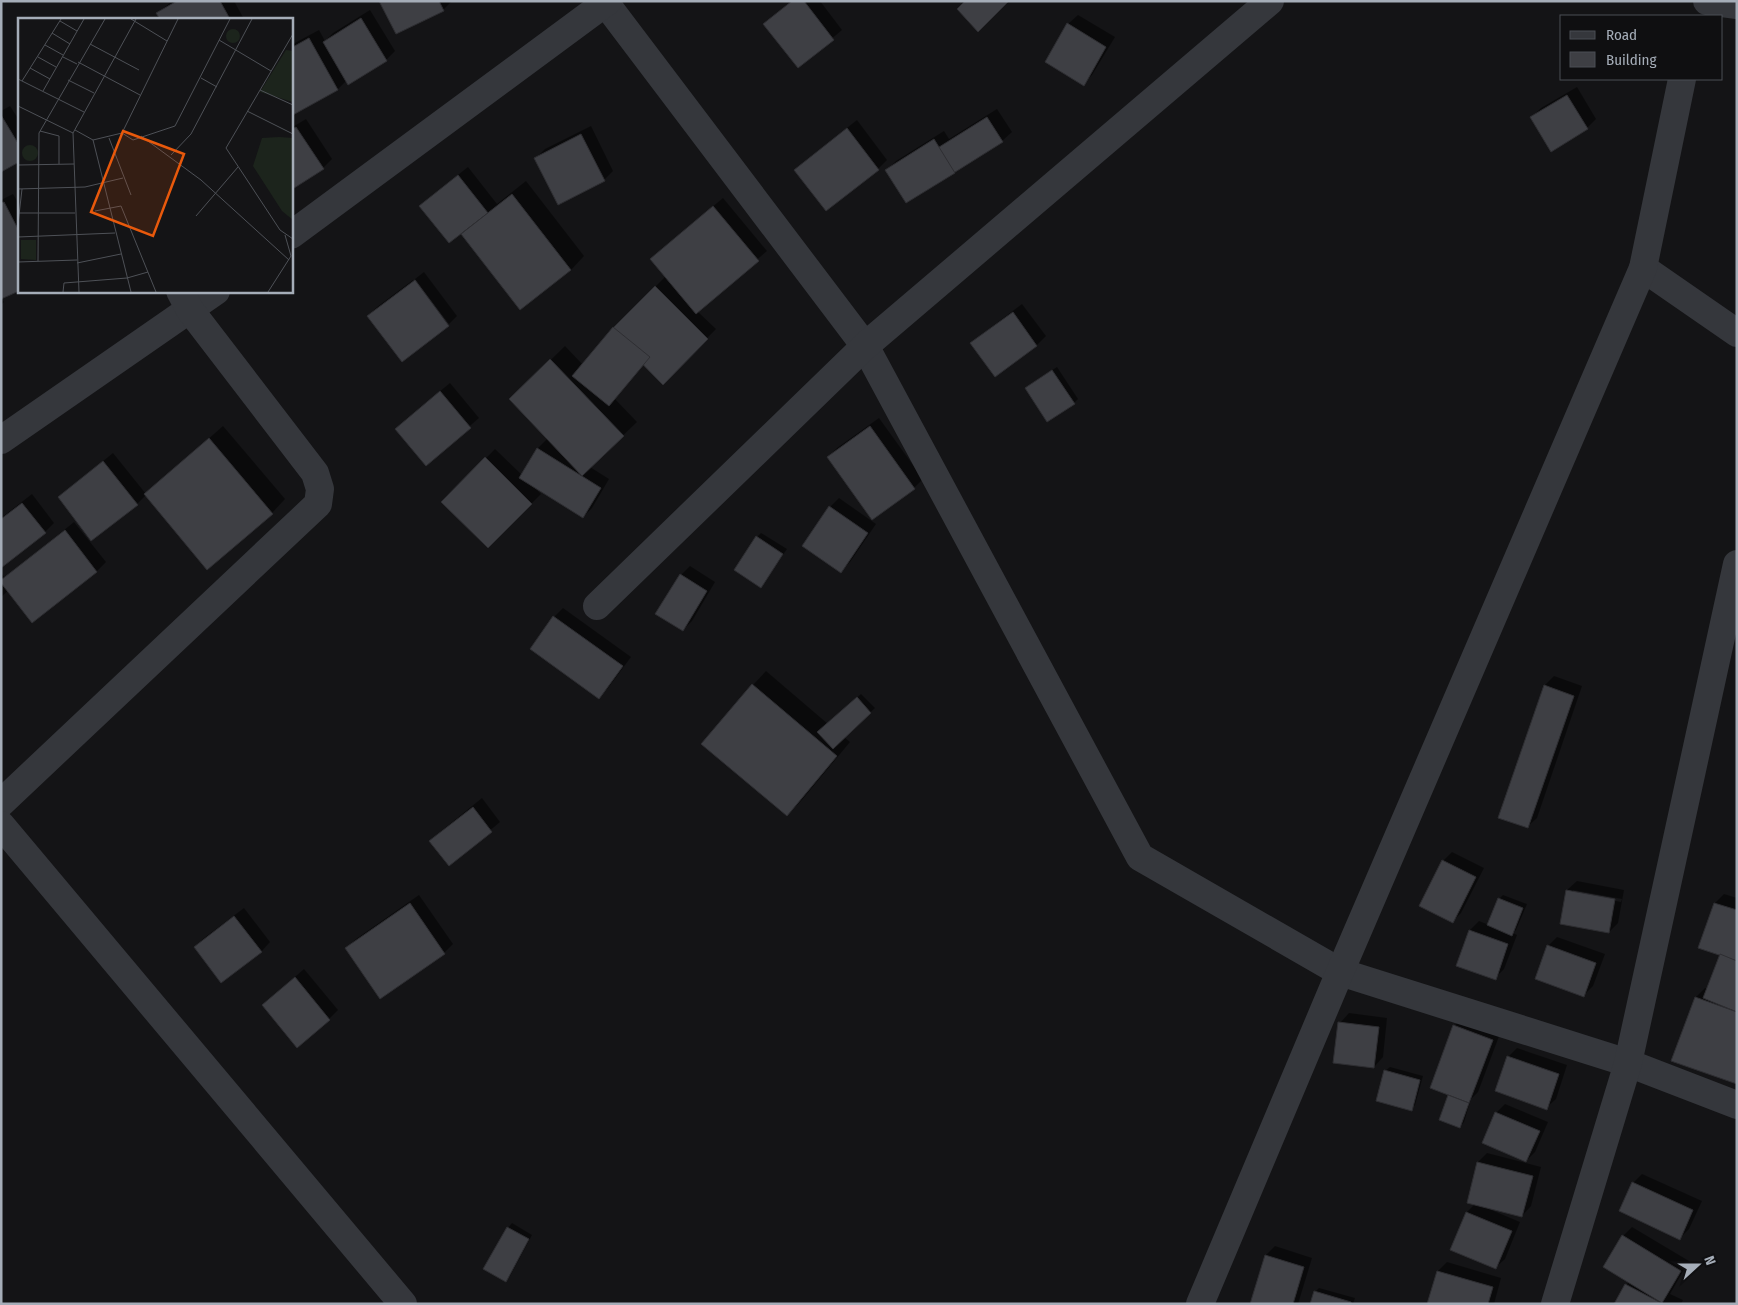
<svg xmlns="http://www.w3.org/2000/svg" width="1738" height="1305" viewBox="0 0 1738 1305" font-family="'Fira Sans Condensed',sans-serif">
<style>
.shadow{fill:#0007;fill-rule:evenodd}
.building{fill:#3e3f44;stroke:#2e2e32}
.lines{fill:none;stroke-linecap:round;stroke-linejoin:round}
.minor{stroke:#35373c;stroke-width:28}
.inset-road{fill:none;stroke:#4e5157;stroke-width:1}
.view{fill:#e8590c;fill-opacity:0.15;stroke:#e8590c;stroke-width:2.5}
.inset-edge{fill:none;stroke:#a5adb8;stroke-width:2.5}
</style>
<rect width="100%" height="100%" fill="#141416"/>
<g class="shadow">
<path d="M172,1H234L244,19H161L158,13Z"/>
<path d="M381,1H452L443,10Z"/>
<path d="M791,1H820L842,30L798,67L765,24Z"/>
<path d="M370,10L395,51L386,60L347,80L338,89L291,114V45L319,30L325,41L333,33Z"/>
<path d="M1078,15L1115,37L1092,75L1083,84L1068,24Z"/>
<path d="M1577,87L1596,119L1587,128L1532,117L1541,108Z"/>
<path d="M10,106L19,120V160L1,170V111Z"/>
<path d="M997,109L1012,132L1002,141L906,202L887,170L896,161L944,131L949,139Z"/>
<path d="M306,119L332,159L323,168L291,189V128Z"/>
<path d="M857,120L887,160L878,169L796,170L805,161Z"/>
<path d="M591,126L613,171L604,180L536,158L545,149Z"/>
<path d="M468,167L497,204L526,181L584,256L571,270L520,309L461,232L421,206L430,197Z"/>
<path d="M13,194L19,204V289L1,298L4,302L1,305V200Z"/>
<path d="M723,198L767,251L697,311L716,329L663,383L644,364L614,398L637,422L590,467L609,479L592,508L583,517L533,486L541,494L488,547L443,502L495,449L522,475L538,448L548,438L511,399L565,346L583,365L614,328L666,276L661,250Z"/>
<path d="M424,272L457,316L449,324L415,279Z"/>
<path d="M413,280L447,325L368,316L377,307Z"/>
<path d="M1022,304L1046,336L1037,345L995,375L972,344L981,335Z"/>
<path d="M1057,367L1078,399L1074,403L1031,384Z"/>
<path d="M450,383L479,418L426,464L405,420Z"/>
<path d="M879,418L923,479L914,488L828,457L837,448Z"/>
<path d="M223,426L285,499L272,513L146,495L137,504L92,539L59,497L113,453L146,494Z"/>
<path d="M32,494L54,523L45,532L1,566V518Z"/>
<path d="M839,498L876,524L850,562L841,571L830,507Z"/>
<path d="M74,522L106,562L97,571L33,621L9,590L1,597V573L5,578Z"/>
<path d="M761,533L787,549L761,586L757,537Z"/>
<path d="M690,566L715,582L692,621L683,630L681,575Z"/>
<path d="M563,608L631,657L608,688L599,697L531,649L554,617Z"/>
<path d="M766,671L828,724L861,694L875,708L844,737L850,742L801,801L787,815L753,685Z"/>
<path d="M1554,676L1582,686L1537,818L1527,827L1499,817L1545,685Z"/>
<path d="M482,798L500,822L450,864L440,832Z"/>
<path d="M1452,852L1484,868L1461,913L1452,922L1443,861Z"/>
<path d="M1577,881L1624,890L1618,923L1609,932L1567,890ZM1573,890L1622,899L1621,902L1573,892Z"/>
<path d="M1724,894L1737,898V1083L1673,1060L1696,997L1705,988L1708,989L1721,955L1700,947L1715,903Z"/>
<path d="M419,895L453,944L444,953L347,948L356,939Z"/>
<path d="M1503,895L1527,904L1516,930L1513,933L1517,935L1504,969L1495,978L1458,965L1470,930L1479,921L1489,925L1499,899Z"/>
<path d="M244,908L270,942L261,952L195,947L204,938Z"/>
<path d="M1557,937L1605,954L1593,986L1584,995L1548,946Z"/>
<path d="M304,969L338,1010L329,1019L263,1005Z"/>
<path d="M1349,1013L1387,1018L1383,1057L1374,1067L1340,1023Z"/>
<path d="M1464,1017L1501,1031L1478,1092L1471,1099L1464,1122L1460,1127L1449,1095L1454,1026Z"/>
<path d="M1517,1048L1567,1065L1556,1099L1546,1108L1508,1057Z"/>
<path d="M1390,1067L1423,1076L1415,1105L1411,1109L1385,1071Z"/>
<path d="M1505,1104L1548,1122L1535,1152L1526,1161L1496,1113Z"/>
<path d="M1487,1153L1541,1167L1531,1206L1522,1216L1490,1207L1489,1209L1520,1222L1505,1259L1495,1268L1451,1249L1467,1212L1475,1204L1478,1162Z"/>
<path d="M1642,1174L1702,1201L1689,1229L1680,1238L1620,1210L1633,1183Z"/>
<path d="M512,1223L532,1235L510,1276L506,1280L508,1228Z"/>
<path d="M1632,1227L1689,1261L1670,1294L1683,1300L1681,1304H1616L1629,1281L1623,1236Z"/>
<path d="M1275,1246L1312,1258L1298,1304H1251L1266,1255Z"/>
<path d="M1447,1262L1501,1278L1494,1304H1429L1438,1271Z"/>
<path d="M1319,1288L1355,1298L1353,1304H1311L1315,1292Z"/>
</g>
<g class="building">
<path d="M177,1H220L230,19H160L156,13Z"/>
<path d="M379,1H439L444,11L396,34Z"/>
<path d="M792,1H804L834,40L798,68L763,24Z"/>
<path d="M965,1H1009L978,32L957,9Z"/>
<path d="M361,18L387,61L348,85L323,42Z"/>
<path d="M1067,23L1106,47L1084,86L1045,62Z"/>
<path d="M309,38L338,90L291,116V48Z"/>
<path d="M1567,95L1588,129L1551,152L1530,117Z"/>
<path d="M1,115L19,145V162L1,172Z"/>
<path d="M987,117L1003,142L952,174L936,149Z"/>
<path d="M296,127L324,169L291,190V130Z"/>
<path d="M847,128L879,170L826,211L794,170Z"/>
<path d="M581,134L605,181L558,205L534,158Z"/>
<path d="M934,139L955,173L906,203L885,170Z"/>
<path d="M458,175L488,213L449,243L419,206Z"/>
<path d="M512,194L571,270L520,310L461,234Z"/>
<path d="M4,202L19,231V291L1,299V203Z"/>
<path d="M713,206L759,261L696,314L650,259Z"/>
<path d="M415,280L449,326L402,362L367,316Z"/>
<path d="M655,286L708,339L663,385L610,331Z"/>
<path d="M1013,312L1037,346L995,377L970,343Z"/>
<path d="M613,327L650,357L609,406L572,376Z"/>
<path d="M550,359L624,436L582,476L509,399Z"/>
<path d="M1052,370L1075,404L1047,422L1025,388Z"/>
<path d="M440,391L471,428L426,466L395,429Z"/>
<path d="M870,426L915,489L872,520L827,457Z"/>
<path d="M209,438L273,514L207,570L144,494Z"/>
<path d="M537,448L601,488L583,518L519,478Z"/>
<path d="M485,457L532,504L488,548L441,502Z"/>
<path d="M103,461L138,505L91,541L58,497Z"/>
<path d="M22,503L46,533L1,568V519Z"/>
<path d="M829,506L868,533L841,573L802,546Z"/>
<path d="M65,530L97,572L32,623L1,583V580Z"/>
<path d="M756,536L783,554L761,588L734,570Z"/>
<path d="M680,574L707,591L683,631L655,614Z"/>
<path d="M553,616L623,666L599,699L530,649Z"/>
<path d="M752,684L837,756L787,816L701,744Z"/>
<path d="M1544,685L1574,696L1528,828L1498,818Z"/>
<path d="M857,697L871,713L833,749L817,732Z"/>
<path d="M473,807L492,832L449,866L429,841Z"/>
<path d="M1442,860L1476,877L1453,923L1419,906Z"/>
<path d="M1566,890L1615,899L1609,933L1560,924Z"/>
<path d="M1498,898L1523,908L1512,936L1487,925Z"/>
<path d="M410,903L445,954L380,999L345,948Z"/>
<path d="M1714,903L1737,910V961L1698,948Z"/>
<path d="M234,916L262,952L221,983L194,947Z"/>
<path d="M1469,930L1508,944L1496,980L1456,966Z"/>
<path d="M1547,945L1596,963L1584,997L1535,979Z"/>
<path d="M1720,954L1737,961V1012L1703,998Z"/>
<path d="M295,977L330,1020L297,1048L262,1005Z"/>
<path d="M1695,997L1737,1012V1084L1671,1061Z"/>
<path d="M1338,1022L1379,1027L1374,1068L1333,1063Z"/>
<path d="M1453,1025L1493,1040L1469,1103L1430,1088Z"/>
<path d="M1507,1056L1559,1074L1547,1110L1495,1091Z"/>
<path d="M1384,1070L1420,1080L1412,1111L1376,1101Z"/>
<path d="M1448,1095L1469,1103L1460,1128L1439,1120Z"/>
<path d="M1495,1112L1540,1131L1526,1162L1482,1143Z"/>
<path d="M1477,1162L1533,1176L1522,1217L1467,1203Z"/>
<path d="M1632,1182L1693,1210L1680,1240L1619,1211Z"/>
<path d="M1466,1212L1512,1231L1496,1269L1450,1250Z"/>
<path d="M507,1227L529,1239L506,1282L483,1269Z"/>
<path d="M1622,1235L1681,1271L1662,1303L1603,1267Z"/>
<path d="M1265,1255L1304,1267L1293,1304H1250Z"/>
<path d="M1437,1271L1493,1287L1488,1304H1427Z"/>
<path d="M1625,1284L1663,1304H1614Z"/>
<path d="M1314,1291L1351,1302V1304H1310Z"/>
</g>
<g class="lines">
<g class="minor">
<path d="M604,1L865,346L1140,857L1340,972L1628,1063L1737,1105"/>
<path d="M1707,1L1737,5"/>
<path d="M291,235L608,1"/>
<path d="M1643,268L1737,333"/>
<path d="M1,440L216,291"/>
<path d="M597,606L865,346L1270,1"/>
<path d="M1,803L318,504L320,489L315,473L190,310L180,291"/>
<path d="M1,825L403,1304"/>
<path d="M1200,1304L1340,972L1643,268L1682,79"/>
<path d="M1555,1304L1628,1063L1737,564"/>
</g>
</g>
<g transform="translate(18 18)">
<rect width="275" height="275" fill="#141416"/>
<path d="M268,32L275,33V84L242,74ZM261,119L275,120V202L264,193L235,148L244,120Z" fill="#1c241c"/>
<path d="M208 18a7 7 0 1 1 14 0a7 7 0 1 1-14 0ZM4 135a8 8 0 1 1 16 0a8 8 0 1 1-16 0ZM3,222H18V242L3,241Z" fill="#1c241c"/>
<path class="inset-road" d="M113,1L149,23M42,3L59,13M34,15L52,26M275,16L208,130L262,212L275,221M201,22L253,53M72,26L121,52M27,27L45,37M20,39L38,49M45,39L59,46M60,44L122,77M12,50L32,61M183,60L199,69M0,61L66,94M50,62L76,75M4,63L43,1M242,72L275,87M25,73L66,1M0,88L55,115M229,93L275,116M57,112L75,122L113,274M22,113L41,118V146M104,115L115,122L157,108L212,1M123,118L183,162L271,242M91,120L113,177M75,122L104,115L160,1M153,137L173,116L234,1M0,147L56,146M0,171L67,169L105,160M77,193L103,188L138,274M1,195H57M178,198L220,149M0,206L4,171M0,219L97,215M20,243L21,115L87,1M0,244L59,242M59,245L103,236M45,274L46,265L109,260L130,254M61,274L55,115L118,1M250,274L273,238L267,217"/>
<path class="view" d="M105,113L166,136L135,218L73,194Z"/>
<rect width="275" height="275" class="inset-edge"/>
</g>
<rect width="1738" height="1305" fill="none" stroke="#a5adb8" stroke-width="5"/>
<rect x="1560" y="15" width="162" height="65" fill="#0f0f11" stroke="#4b4e54"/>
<rect x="1570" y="31" width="25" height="8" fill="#35373c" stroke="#4b4e54"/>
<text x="1606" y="40" font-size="15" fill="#a5adb8">Road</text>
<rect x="1570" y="52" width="25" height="15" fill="#3e3f44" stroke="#4b4e54"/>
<text x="1606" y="65" font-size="15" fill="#a5adb8">Building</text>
<g transform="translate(1698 1265) rotate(69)" stroke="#0f0f11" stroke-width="4" paint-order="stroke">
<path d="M0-4L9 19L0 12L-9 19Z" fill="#a5adb8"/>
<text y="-8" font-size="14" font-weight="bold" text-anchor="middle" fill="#a5adb8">N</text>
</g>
</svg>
